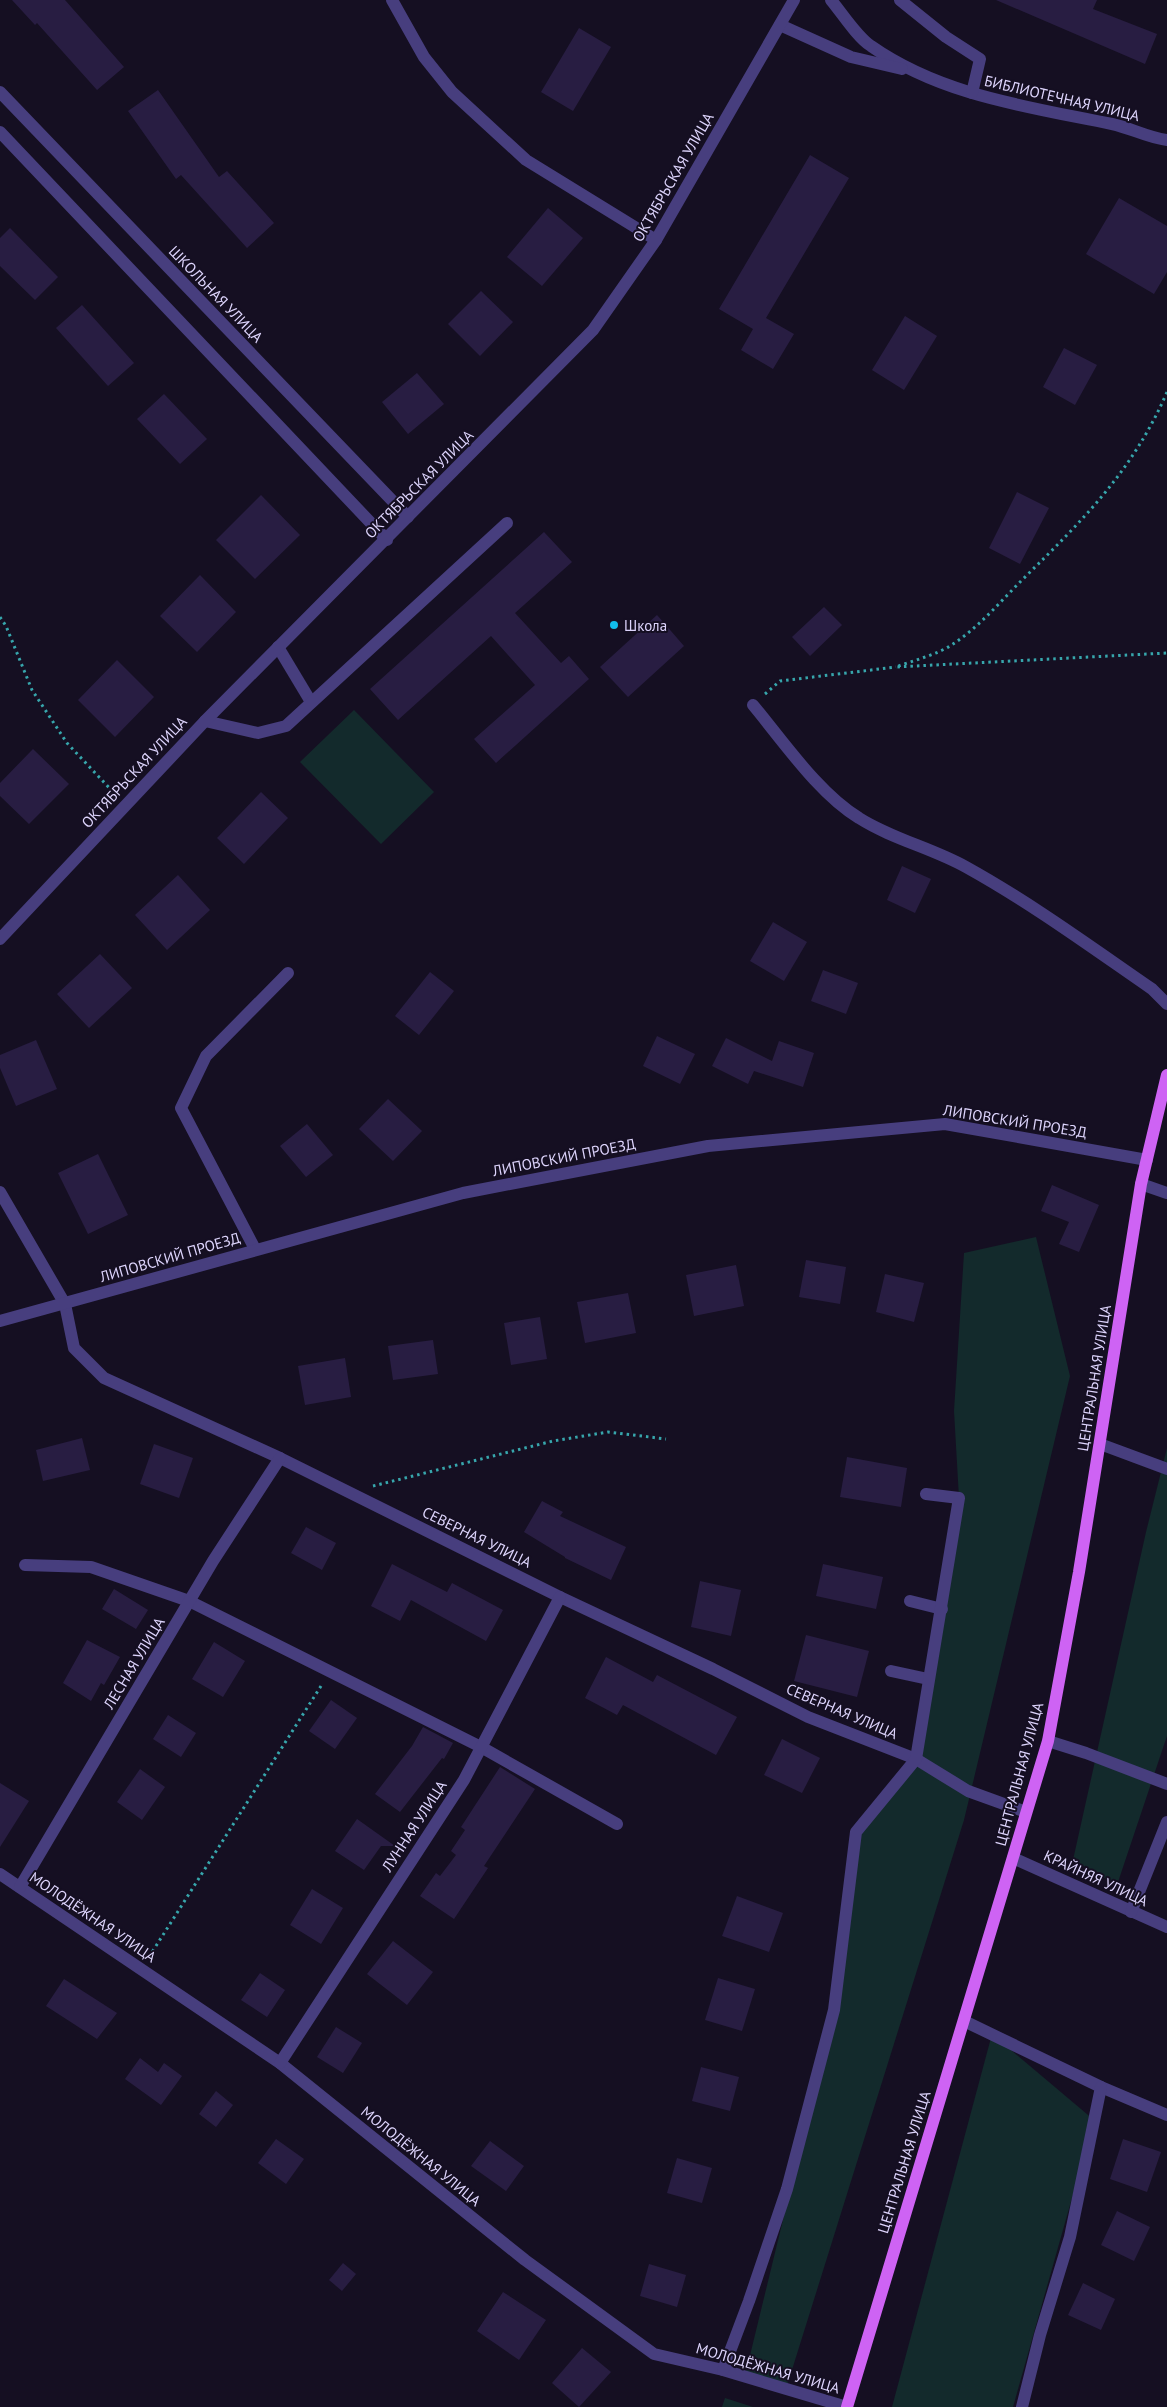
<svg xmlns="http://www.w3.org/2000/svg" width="1167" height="2407" viewBox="0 0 1167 2407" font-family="'PT Sans',sans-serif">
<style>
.green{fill:#132a2c}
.building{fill:#281d42}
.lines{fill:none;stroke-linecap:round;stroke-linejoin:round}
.path{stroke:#37a6ac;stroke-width:3;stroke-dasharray:2.5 4;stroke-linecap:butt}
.minor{stroke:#473e7e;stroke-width:12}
.major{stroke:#ce63f4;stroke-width:12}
.poi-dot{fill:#11bdeb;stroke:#150f22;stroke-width:2}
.labels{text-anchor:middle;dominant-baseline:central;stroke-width:4;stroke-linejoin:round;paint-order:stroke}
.street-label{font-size:15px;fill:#ddd4fc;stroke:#150f22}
.poi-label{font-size:15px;fill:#ddd4fc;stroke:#150f22;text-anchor:start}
</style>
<rect width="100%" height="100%" fill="#150f22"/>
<g class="green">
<path d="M354,710L434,792L381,844L300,762Z"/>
<path d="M1036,1237L1070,1376L964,1820L786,2389L745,2376L834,2010L856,1832L916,1759L959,1498L954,1411L964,1253Z"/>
<path d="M1167,1448V1736L1117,1885L1073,1860L1146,1532Z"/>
<path d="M992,2034L1094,2120L1013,2407H892Z"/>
<path d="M725,2398L753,2407H722Z"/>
</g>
<g class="building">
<path d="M12,0H65L124,67L97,90L37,23L35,25Z"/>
<path d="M996,0H1097L1093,9L1157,34L1145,64Z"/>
<path d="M579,28L611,47L573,111L541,92Z"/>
<path d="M158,90L219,177L227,171L274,223L247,248L181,175L176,179L128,111Z"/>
<path d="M810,155L849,178L766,318L794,334L773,369L741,350L753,329L719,309Z"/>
<path d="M1119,198L1167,226V272L1154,294L1086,254Z"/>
<path d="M548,208L583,238L542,286L507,257Z"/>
<path d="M10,228L58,277L35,300L0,266V238Z"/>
<path d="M481,291L513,322L480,356L448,324Z"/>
<path d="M82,305L134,363L108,386L56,328Z"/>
<path d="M905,316L937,336L904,390L872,370Z"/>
<path d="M1064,348L1097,365L1075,405L1043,387Z"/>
<path d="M417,373L444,404L408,434L382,402Z"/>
<path d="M164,394L207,439L180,464L137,419Z"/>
<path d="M1017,492L1049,508L1020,564L989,548Z"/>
<path d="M261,495L300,535L255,579L216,540Z"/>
<path d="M544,532L572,562L515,613L561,663L569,656L589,679L496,763L474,739L535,685L491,636L398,720L370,689Z"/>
<path d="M200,575L236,612L197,652L160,616Z"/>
<path d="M824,607L842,625L810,656L792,637Z"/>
<path d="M657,615L684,646L628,697L600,667Z"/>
<path d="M117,660L154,697L115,737L78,700Z"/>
<path d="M33,749L69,784L29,824L0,796V783Z"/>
<path d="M261,792L288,818L244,864L217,838Z"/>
<path d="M902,866L931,879L915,913L887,900Z"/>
<path d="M178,875L210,910L167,950L135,915Z"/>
<path d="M773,922L807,942L784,981L750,961Z"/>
<path d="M100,954L132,988L89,1028L57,994Z"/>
<path d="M823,970L858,983L846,1014L811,1001Z"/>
<path d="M430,972L454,991L419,1035L395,1016Z"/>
<path d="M657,1036L695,1054L680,1084L643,1066Z"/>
<path d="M726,1038L772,1061L779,1041L814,1053L803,1087L754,1071L748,1084L712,1066Z"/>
<path d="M36,1040L57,1089L16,1106L0,1068V1055Z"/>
<path d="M388,1099L422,1131L393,1161L359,1129Z"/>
<path d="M307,1124L333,1155L306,1177L280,1146Z"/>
<path d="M98,1154L128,1215L88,1234L58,1173Z"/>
<path d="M1052,1185L1099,1205L1079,1252L1059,1244L1069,1222L1041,1211Z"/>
<path d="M806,1260L846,1267L840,1304L799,1297Z"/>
<path d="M736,1265L744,1306L694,1316L686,1275Z"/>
<path d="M885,1274L924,1283L914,1322L876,1312Z"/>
<path d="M628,1293L636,1333L585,1343L577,1302Z"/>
<path d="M540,1317L547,1359L511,1365L504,1323Z"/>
<path d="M433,1340L438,1374L393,1380L388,1346Z"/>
<path d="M345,1358L351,1397L305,1405L298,1366Z"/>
<path d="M82,1438L90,1470L43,1481L36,1450Z"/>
<path d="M154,1444L193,1458L179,1498L140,1484Z"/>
<path d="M847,1457L907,1468L901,1507L840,1497Z"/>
<path d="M542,1501L563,1512L560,1516L626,1547L611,1580L565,1558V1557L524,1532Z"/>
<path d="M306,1527L336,1543L322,1570L291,1553Z"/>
<path d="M392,1564L447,1592L452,1583L503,1610L486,1641L411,1600L400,1621L371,1606Z"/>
<path d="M823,1564L883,1577L876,1609L816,1596Z"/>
<path d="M700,1581L741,1590L731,1636L691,1627Z"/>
<path d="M114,1589L148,1610L136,1629L102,1609Z"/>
<path d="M806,1635L869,1651L857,1697L794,1681Z"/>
<path d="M87,1640L120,1657L104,1685L101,1683L91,1701L63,1683Z"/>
<path d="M214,1642L245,1661L223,1697L192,1679Z"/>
<path d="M606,1657L653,1682L657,1675L737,1717L716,1755L623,1705L617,1715L585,1698Z"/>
<path d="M331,1700L357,1718L335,1749L309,1731Z"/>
<path d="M168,1715L196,1733L181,1757L153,1739Z"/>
<path d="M423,1727L453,1743L444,1759L442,1758L400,1812L375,1794L412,1746Z"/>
<path d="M782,1739L820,1758L802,1793L764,1775Z"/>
<path d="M500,1767L535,1789L484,1866L488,1868L454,1919L420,1896L436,1873L440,1876L456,1855L451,1851L465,1830L461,1827Z"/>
<path d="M140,1769L165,1787L142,1820L117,1802Z"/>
<path d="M0,1783L29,1801L0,1847Z"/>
<path d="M357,1819L395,1846H381L364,1870L335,1851Z"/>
<path d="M312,1889L343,1908L321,1944L290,1925Z"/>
<path d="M737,1896L783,1913L769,1952L722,1936Z"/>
<path d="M393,1941L433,1972L407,2005L367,1974Z"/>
<path d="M260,1973L285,1990L267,2017L241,2000Z"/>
<path d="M718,1978L755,1989L742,2031L705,2020Z"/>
<path d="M64,1979L117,2013L97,2039L46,2006Z"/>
<path d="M336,2027L362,2043L343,2073L317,2057Z"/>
<path d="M140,2058L158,2072L164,2063L182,2076L161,2105L125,2079Z"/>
<path d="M701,2067L739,2077L730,2111L692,2101Z"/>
<path d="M216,2091L233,2105L216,2127L199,2114Z"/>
<path d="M276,2139L304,2159L286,2184L258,2163Z"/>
<path d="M1123,2139L1161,2152L1147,2192L1110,2179Z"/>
<path d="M490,2141L524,2166L506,2191L471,2166Z"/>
<path d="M677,2158L712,2168L702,2203L667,2193Z"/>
<path d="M1117,2211L1150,2227L1134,2261L1101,2245Z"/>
<path d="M343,2263L356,2274L342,2291L329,2280Z"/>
<path d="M649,2264L686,2275L677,2307L640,2296Z"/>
<path d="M1083,2283L1115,2299L1101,2330L1068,2315Z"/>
<path d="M503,2292L546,2320L519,2360L477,2331Z"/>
<path d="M582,2348L611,2372L579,2407L552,2383Z"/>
</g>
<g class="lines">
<g class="path">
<path d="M1167,392C1133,471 1082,521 1022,580C1000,602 979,627 953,644C937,655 914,660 896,667L1167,653"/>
<path d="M0,617L6,626L32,690L67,743L115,794"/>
<path d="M765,694L780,681L896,667"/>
<path d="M373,1486L553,1441L608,1432L666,1439"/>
<path d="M149,1957L321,1686"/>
</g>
<g class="minor">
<path d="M392,0L424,57L452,92L526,160L656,240"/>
<path d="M831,0C842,13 857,37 871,46C942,96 1030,107 1112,124C1131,128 1148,138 1167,140"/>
<path d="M900,0L946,37L980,59L972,93"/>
<path d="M780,25L851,57L902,69"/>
<path d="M0,92L408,517"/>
<path d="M0,132L387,540"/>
<path d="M278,647L311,702"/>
<path d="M753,705C783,741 819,794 859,818C892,839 932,848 966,867C1031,903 1091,947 1152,989L1167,1004"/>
<path d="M205,721L258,733L286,726L507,523"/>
<path d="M0,939L205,721L593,330L656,240L794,0"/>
<path d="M1141,1184L1167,1193"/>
<path d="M0,1192L65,1304L74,1348L104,1378L280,1458L560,1597L713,1669L808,1717L916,1759L968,1791L1026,1812"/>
<path d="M255,1249L181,1108L206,1056L288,973"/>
<path d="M0,1321L463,1193L708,1146L945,1124L1147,1160"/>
<path d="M1100,1444L1167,1469"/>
<path d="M25,1565L91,1567L189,1601L481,1747L617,1824"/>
<path d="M910,1601L942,1609"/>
<path d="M891,1671L928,1679"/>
<path d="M1048,1741L1086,1753L1167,1784"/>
<path d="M1013,1858L1167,1927"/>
<path d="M0,1874L280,2063L525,2260L654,2354L723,2370L847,2407"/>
<path d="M20,1887L213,1561L280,1458"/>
<path d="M1131,1912L1167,1822"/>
<path d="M964,2021L1101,2087L1167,2115"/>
<path d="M280,2063L464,1780L560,1597"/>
<path d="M723,2370L749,2301L787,2189L834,2010L856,1832L916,1759L959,1498L926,1494"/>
<path d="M1022,2407L1040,2335L1070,2237L1101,2087"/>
</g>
<path class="major" d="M847,2407L1048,1741L1079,1572L1141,1184L1167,1075"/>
</g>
<circle class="poi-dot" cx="614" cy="625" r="5"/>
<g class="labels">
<g class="street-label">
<text transform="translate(1062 98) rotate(13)">БИБЛИОТЕЧНАЯ УЛИЦА</text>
<text transform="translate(673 177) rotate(-60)">ОКТЯБРЬСКАЯ УЛИЦА</text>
<text transform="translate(216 294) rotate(46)">ШКОЛЬНАЯ УЛИЦА</text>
<text transform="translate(419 484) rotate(-45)">ОКТЯБРЬСКАЯ УЛИЦА</text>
<text transform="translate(134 772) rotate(-47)">ОКТЯБРЬСКАЯ УЛИЦА</text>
<text transform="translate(1015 1121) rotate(9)">ЛИПОВСКИЙ ПРОЕЗД</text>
<text transform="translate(564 1157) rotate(-11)">ЛИПОВСКИЙ ПРОЕЗД</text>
<text transform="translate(170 1257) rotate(-16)">ЛИПОВСКИЙ ПРОЕЗД</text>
<text transform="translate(1094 1378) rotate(-81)">ЦЕНТРАЛЬНАЯ УЛИЦА</text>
<text transform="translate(477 1537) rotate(26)">СЕВЕРНАЯ УЛИЦА</text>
<text transform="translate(134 1663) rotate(-59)">ЛЕСНАЯ УЛИЦА</text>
<text transform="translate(842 1711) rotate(23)">СЕВЕРНАЯ УЛИЦА</text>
<text transform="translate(1019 1774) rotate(-75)">ЦЕНТРАЛЬНАЯ УЛИЦА</text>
<text transform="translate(414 1826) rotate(-57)">ЛУННАЯ УЛИЦА</text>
<text transform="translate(1096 1878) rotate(25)">КРАЙНЯЯ УЛИЦА</text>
<text transform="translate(93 1917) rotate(34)">МОЛОДЁЖНАЯ УЛИЦА</text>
<text transform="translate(421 2156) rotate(39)">МОЛОДЁЖНАЯ УЛИЦА</text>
<text transform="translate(904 2162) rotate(-73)">ЦЕНТРАЛЬНАЯ УЛИЦА</text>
<text transform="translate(768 2368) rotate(16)">МОЛОДЁЖНАЯ УЛИЦА</text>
</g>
<g class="poi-label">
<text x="624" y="625">Школа</text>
</g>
</g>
</svg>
